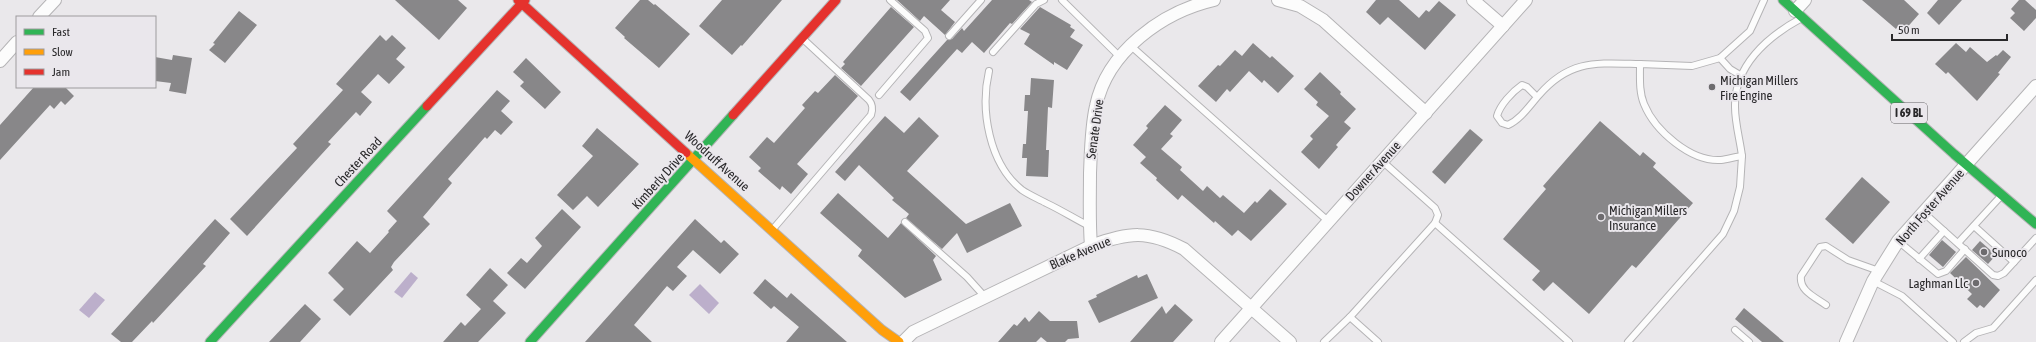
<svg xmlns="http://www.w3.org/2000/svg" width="2036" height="342" viewBox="0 0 2036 342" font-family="'Asap Condensed',sans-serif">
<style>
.water{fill:#bcafcb}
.building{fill:#888789}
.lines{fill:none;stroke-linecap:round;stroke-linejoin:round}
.lane-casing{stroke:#b5b4b6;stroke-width:8}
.street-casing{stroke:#b5b4b6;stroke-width:14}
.fast-casing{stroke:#b5b4b6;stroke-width:11}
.slow-casing{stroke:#b5b4b6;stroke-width:11}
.jam-casing{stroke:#b5b4b6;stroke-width:11}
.lane{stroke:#fcfcfc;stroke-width:6}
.street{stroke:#fcfcfc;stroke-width:12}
.fast{stroke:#30b455;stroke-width:9}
.slow{stroke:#ff9f0a;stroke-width:9}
.jam{stroke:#e5322d;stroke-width:9}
.poi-dot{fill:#6d6b6e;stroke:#eae7ec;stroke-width:1.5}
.labels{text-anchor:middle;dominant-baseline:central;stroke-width:4;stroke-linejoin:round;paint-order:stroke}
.shield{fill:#eae7ec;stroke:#636164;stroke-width:1}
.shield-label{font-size:12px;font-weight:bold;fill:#29282a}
.poi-label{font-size:13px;fill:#29282a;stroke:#eae7ec;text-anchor:start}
.street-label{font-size:13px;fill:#29282a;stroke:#eae7ec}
</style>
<rect width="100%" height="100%" fill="#eae8eb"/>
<g class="water">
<path d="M411,272L418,278L402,298L394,292Z"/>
<path d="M700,284L719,303L709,314L689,295Z"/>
<path d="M95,292L105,300L89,318L79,310Z"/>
</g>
<g class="building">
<path d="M395,0H458L467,8L439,40Z"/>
<path d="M640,0H648L654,5L655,4L690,34L659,68L624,38L625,37L615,28Z"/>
<path d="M722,0H782L742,46L741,45L732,55L699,26Z"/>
<path d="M897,0H950L941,10L955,22L945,35L924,16L920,21Z"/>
<path d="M992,0H1029L1032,2L1012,24L1010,23L984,53L972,42L962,53L957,49L910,101L900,92L947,40L952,39L962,28L964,31Z"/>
<path d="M1376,0H1399L1419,18L1426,10L1429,12L1439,1L1456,15L1425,50L1388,17L1380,25L1366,12Z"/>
<path d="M1862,0H1904L1919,14L1904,31L1898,26L1896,29Z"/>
<path d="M1938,0H1962L1939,25L1927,13Z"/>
<path d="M2019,0H2025L2036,10V18L2024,31L2010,18L2015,13L2011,9Z"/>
<path d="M891,7L914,27L861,86L841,68L845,64L843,62Z"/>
<path d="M1040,7L1071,25L1070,27L1075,30L1070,37L1083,45L1067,70L1054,62V65L1024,44L1030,34L1020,29Z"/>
<path d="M239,11L257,25L225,63L209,50L215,44L213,43Z"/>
<path d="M380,35L386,41L392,35L406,48L396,59L405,67L389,84L378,74L361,92L372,102L360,116L356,112L328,142L331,144L247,236L230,219L297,148L293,144L343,90L336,84Z"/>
<path d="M1253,43L1270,58L1272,56L1294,76L1278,93L1264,80L1262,83L1249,71L1230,92L1227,89L1216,102L1198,86L1218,65L1220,66L1235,50L1242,56Z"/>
<path d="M1956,43L1966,52L1970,47L1987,62L1996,55L1997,56L2003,50L2011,57L1998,73L2000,74L1977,101L1948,72L1946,74L1935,64Z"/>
<path d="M173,55L192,58L186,94L169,91L171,83L155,81V57L172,60Z"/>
<path d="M526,58L561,92L545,109L520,86L524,82L513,72Z"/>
<path d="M1320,72L1341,92L1340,94L1356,109L1344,122L1351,128L1336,145L1338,147L1319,169L1301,152L1313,139L1310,136L1329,116L1316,105L1318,102L1304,89Z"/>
<path d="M835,75L858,96L797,164L808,174L791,194L782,186L780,190L758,171L761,168L749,157L767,137L774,143L805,108L802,105L815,91L818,93Z"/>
<path d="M1031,78L1054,80L1052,108L1048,107L1046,150H1049L1048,177L1026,176L1027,158H1022L1023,144H1026L1028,111H1024L1025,95H1030Z"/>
<path d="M34,87H65L74,96L65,105L61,101L54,109L50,105L0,160V125Z"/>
<path d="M497,90L510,101L501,111L513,122L501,135L495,130L487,139L485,137L448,179L452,183L423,217L430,224L394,262L391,267L393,270L350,316L333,300L344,289L328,273L357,241L370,253L389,232L388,231L397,221L387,211Z"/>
<path d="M1165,105L1182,120L1170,134L1173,136L1161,149L1182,167L1180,170L1203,191L1207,186L1220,198L1223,195L1244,213L1255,201L1257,203L1270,189L1287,204L1251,241L1238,230L1232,236L1215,221L1214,223L1182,195L1178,200L1156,180L1157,178L1140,163L1146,157L1133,145L1148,128L1146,126Z"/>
<path d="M885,116L904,133L919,117L939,136L907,171L966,224L1010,203L1022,226L967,253L957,233L942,249L906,218L909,214L892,200L894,198L859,165L845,181L835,172Z"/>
<path d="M1600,121L1640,156L1643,152L1650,158L1656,163L1653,167L1693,203L1636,268L1632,265L1589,314L1553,282L1544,291L1532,280L1540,271L1503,239L1546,189L1543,186Z"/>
<path d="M597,128L639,164L598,207L587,196L573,210L557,195L593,156L582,146Z"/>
<path d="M1470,129L1483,140L1445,184L1432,172Z"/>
<path d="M1862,177L1890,202L1853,244L1825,219Z"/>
<path d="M838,193L888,238L901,223L936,256L933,260L942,280L905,298L858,256L862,250L820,213Z"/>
<path d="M562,209L581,227L525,289L507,273L521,258L527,263L542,246L535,238Z"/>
<path d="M215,219L230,233L203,264L206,266L153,323L152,321L132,342H121L111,334Z"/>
<path d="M695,219L721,243L724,240L739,254L720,274L693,250L677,267L687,276L673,291L667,286L634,325L652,342H585Z"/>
<path d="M1942,240L1956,252L1943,267L1929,255Z"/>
<path d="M1980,241L1996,255L1988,264L1972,250Z"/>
<path d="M1966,257L2000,290L1984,308L1980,305L1977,308L1967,299L1972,294L1950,273Z"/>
<path d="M490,268L508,285L493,301L506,313L478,342H443L461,322L465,326L481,309L466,295Z"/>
<path d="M1147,274L1158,298L1099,323L1088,301L1097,297L1096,295L1137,275L1138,278Z"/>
<path d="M765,279L787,298L791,293L847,342H786L799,327L774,306L771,309L753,293Z"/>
<path d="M305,304L321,319L300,342H269Z"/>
<path d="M1175,304L1193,320L1173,342H1130L1162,306L1166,314Z"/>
<path d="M1744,308L1784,342H1762L1735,319Z"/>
<path d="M1039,311L1050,321H1077L1079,338L1068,339L1065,342H1047L1041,337L1036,342H998L1014,324L1017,326L1025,317L1029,322Z"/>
</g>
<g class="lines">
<g class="lane-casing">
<g id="lane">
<path d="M1062,0L1121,58"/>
<path d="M1764,0L1750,31L1720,58L1692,66L1640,64C1640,78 1639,92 1644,104C1655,131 1691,162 1721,160C1728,159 1735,157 1742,156C1740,140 1735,123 1735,107C1734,66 1767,37 1800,19"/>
<path d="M949,36L981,0"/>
<path d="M1131,46L1328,221"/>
<path d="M993,52L1036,4L1044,0"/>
<path d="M1720,58L1730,69L1740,75"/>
<path d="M989,71C980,110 989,164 1022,190C1029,195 1039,199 1046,203C1061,210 1075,219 1089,226"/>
<path d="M879,95L928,38L925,31L890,0"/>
<path d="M1537,97L1527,87L1522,85C1512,92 1500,105 1497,116L1502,123L1508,125C1521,119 1530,105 1539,95C1570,59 1597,63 1640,64"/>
<path d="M1924,213L1993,275L1998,276L2004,273L2036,238"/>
<path d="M905,222L967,277L985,297"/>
<path d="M1435,223L1569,342"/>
<path d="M1974,226L2014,262"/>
<path d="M773,229L871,115C873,109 873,105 869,100L803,39"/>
<path d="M1898,241L1938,274L1946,271L1965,249"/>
<path d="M1958,243L2001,196"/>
<path d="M1919,259L1944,231"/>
<path d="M1873,281L1902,296L1953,342"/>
<path d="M1826,305C1815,297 1799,291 1801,276L1820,247L1826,246L1848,260L1879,271"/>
<path d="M1350,317L1378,342"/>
<path d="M1735,330L1749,342"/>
<path d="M1324,342L1350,317L1435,223L1438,215L1435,208L1382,161"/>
<path d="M1628,342L1723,234L1734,211L1740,187L1742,156"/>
<path d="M1964,342L1976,333L1993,328L2036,280"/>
</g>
</g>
<g class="street-casing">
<g id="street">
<path d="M1278,0L1300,6L1323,20L1426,113"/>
<path d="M1473,0L1503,26"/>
<path d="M1795,11L1805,0"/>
<path d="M39,17L55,0"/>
<path d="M0,61L17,42"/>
<path d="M1091,246C1089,221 1090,197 1090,173C1091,151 1091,128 1096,106C1107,52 1162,12 1214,0"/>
<path d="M903,342L913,332L1091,246C1129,232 1148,230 1184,249L1290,342"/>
<path d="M1221,342L1526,0"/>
<path d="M1846,342L1873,281L1898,241L2036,86"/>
</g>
</g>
<g class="fast-casing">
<g id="fast">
<path d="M1783,0L1954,154L2036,224"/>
<path d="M210,342L427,106"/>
<path d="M530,342L733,115"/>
</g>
</g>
<g class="slow-casing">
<path id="slow" d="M686,153L882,330L899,342"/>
</g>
<g class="jam-casing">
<g id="jam">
<path d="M518,0L686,153"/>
<path d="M427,106L525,0"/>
<path d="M733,115L836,0"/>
</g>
</g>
<use href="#lane" class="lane"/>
<use href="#street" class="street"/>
<use href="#fast" class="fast"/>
<use href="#slow" class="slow"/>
<use href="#jam" class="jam"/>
</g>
<g class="poi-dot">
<circle cx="1712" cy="87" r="4"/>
<circle cx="1601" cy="217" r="4"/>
<circle cx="1984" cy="252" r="4"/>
<circle cx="1976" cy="283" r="4"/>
</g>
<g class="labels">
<rect class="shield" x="1891" y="103" width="36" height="20" rx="3"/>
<g class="shield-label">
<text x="1909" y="113">I 69 BL</text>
</g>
<g class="poi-label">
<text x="1720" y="80">Michigan Millers<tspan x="1720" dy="15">Fire Engine</tspan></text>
<text x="1609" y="210">Michigan Millers<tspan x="1609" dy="15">Insurance</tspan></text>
<text x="1992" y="252">Sunoco</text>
<text x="1968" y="283" text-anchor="end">Laghman Llc</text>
</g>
<g class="street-label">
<text transform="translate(1095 129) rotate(-82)">Senate Drive</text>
<text transform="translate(717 161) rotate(42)">Woodruff Avenue</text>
<text transform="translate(358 162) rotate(-47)">Chester Road</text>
<text transform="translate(1373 171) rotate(-48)">Downer Avenue</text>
<text transform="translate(658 181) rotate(-48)">Kimberly Drive</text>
<text transform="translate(1930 207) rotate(-49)">North Foster Avenue</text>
<text transform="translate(1080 253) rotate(-23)">Blake Avenue</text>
</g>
</g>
<rect x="16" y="16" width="140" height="72" fill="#eae7ec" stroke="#9d9b9e"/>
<rect x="24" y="29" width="20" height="6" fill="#30b455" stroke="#9d9b9e"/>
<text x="52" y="36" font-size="12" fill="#29282a">Fast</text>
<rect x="24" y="49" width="20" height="6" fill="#ff9f0a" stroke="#9d9b9e"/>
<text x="52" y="56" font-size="12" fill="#29282a">Slow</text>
<rect x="24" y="69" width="20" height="6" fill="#e5322d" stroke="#9d9b9e"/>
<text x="52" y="76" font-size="12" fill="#29282a">Jam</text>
<path d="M1892 34v6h115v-6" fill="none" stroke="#29282a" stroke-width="2"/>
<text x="1898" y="34" font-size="12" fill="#29282a" stroke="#eae7ec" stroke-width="3" paint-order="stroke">50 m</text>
</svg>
